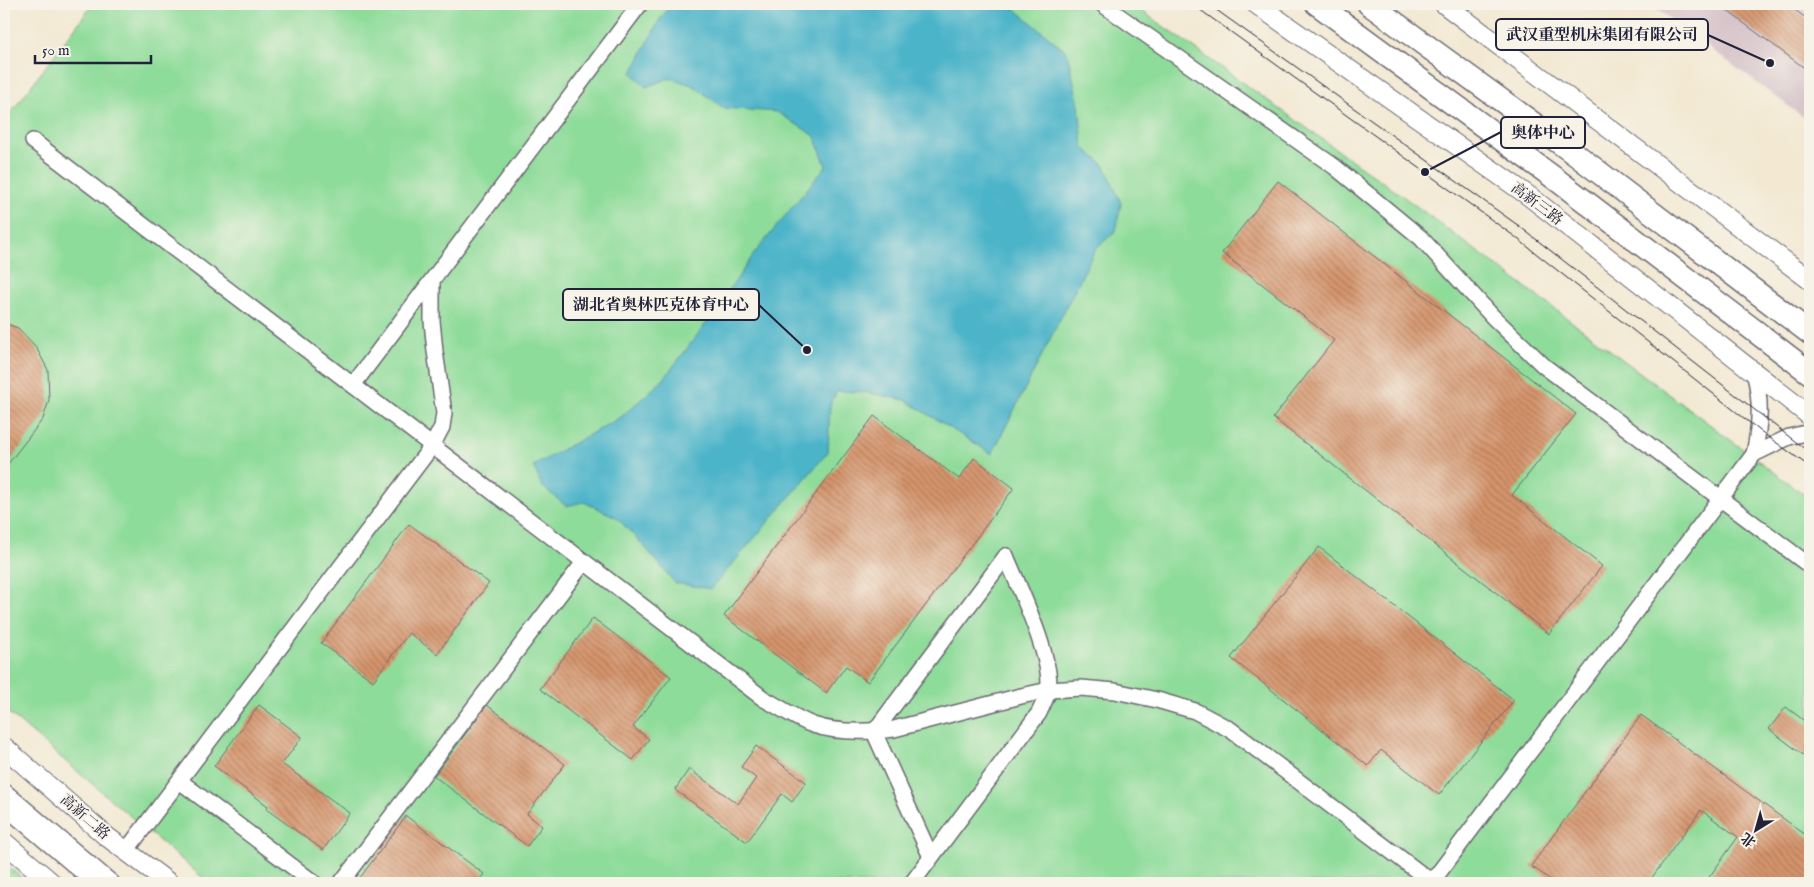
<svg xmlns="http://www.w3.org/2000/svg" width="1814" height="887" viewBox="0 0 1814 887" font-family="'IM FELL English','Noto Serif SC',serif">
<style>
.industrial{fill:#d2bdc6}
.grass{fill:#8edc9a;stroke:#587f6a}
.park{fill:url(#park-dots);stroke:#587f6a}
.water{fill:#4bb4c9;stroke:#366b82}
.building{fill:url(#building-back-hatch)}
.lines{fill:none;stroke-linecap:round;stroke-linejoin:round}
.minor-casing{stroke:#6b6870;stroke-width:18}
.major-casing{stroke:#6b6870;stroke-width:21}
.highway-casing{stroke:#6b6870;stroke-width:25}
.minor{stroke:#fff;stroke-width:15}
.major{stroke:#fff;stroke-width:19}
.highway{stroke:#fff;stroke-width:22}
.tram{stroke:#22223b;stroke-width:1}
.labels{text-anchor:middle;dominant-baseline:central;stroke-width:4;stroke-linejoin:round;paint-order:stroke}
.street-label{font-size:15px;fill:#22223b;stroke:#f7f3e8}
.leader{fill:none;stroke:#22223b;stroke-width:2}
.callout-dot{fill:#22223b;stroke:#f7f3e8;stroke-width:2}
.callout{fill:#f7f3e8;stroke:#22223b;stroke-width:2}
.callout-label{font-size:16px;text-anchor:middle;font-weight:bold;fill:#22223b}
</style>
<defs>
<pattern id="park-dots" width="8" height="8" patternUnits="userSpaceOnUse" patternTransform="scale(1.25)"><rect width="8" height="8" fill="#8edc9a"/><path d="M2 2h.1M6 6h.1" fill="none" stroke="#7abc86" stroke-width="1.8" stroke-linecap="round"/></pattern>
<pattern id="building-back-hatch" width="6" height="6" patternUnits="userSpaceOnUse" patternTransform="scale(1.25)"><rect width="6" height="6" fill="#d5946c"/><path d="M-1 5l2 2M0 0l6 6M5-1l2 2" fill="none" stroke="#ac785a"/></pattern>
</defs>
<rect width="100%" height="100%" fill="#f7f3e8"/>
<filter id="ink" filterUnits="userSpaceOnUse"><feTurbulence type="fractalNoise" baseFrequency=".02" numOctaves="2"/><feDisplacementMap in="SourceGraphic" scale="10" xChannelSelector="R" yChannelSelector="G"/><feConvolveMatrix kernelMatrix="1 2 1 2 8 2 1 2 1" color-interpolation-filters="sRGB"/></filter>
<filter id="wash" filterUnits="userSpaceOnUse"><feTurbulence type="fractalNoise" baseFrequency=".0096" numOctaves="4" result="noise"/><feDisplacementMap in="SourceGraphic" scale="20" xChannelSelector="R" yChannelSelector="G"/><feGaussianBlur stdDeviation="1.12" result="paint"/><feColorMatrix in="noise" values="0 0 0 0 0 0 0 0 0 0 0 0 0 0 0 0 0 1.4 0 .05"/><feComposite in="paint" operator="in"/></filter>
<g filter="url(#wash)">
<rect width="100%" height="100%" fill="#f3e9d3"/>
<path class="industrial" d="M1650,4H1810V122Z"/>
<path class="grass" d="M93,4H1132L1408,200L1810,499V883H209L4,709V122Z"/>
<path class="park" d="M4,863L28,883H4Z"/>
<path class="water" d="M672,4H1009L1067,52L1079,105L1083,147L1105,166L1121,203L1116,231L1096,248L992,454L905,400L864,392L837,391L830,405L828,452L711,589L675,583L644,546L616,517L584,502L566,506L542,486L533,466L621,417L663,380L708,321L754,254L826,166L815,136L777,112L724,108L692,85L670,78L646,87L632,73L660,19Z"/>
<g id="blocks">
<g class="building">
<path d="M1718,4H1787L1810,21V72Z"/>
<path d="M1278,181L1576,414L1512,495L1602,566L1549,634L1273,418L1334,340L1222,253Z"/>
<path d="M4,323L18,328L36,347L48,370L49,400L43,419L4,469Z"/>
<path d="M874,416L959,479L974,458L1014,488L868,682L846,666L826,693L724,616Z"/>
<path d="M409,524L489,583L437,654L409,633L373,681L321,643Z"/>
<path d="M1319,547L1514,700L1439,795L1381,750L1368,766L1231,658Z"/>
<path d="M593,618L671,677L633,727L649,739L633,760L540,689Z"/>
<path d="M259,705L302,737L282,764L350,813L323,850L266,809L268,806L214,766Z"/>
<path d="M487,705L565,764L527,814L542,826L527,846L434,776Z"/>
<path d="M1786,707L1810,725V760L1769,729Z"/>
<path d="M1641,715L1810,838V883H1705L1738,837L1701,810L1648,883H1555L1531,866Z"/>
<path d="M756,746L806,782L792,802L782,794L747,842L675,790L689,769L738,804L756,778L741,767Z"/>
<path d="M406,816L484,874L477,883H356Z"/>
</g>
</g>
</g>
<g filter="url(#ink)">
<use href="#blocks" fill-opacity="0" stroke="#6b6870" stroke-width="1"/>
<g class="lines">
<g class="minor-casing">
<g id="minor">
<path d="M1102,4L1335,167L1421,238L1493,317L1544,366L1810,566"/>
<path d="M33,141L764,699C780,707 796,719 813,725C837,733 869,732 894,729L1021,696L1049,690L1081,688L1115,691L1157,700L1195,711L1231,730L1433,883"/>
<path d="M1754,372C1762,401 1760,425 1754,454"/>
<path d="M353,385L640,4"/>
<path d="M181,782L314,883"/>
<path d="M4,791L112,883"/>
<path d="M4,806L95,883"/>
<path d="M126,851L432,446L442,427L444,413L435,351L432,321V283"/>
<path d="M931,857L874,732L1006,556"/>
<path d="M341,883L584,562"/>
<path d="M912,883L1039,713C1042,706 1046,699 1048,691C1055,663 1018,585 1006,556"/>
<path d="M1431,883L1754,454L1789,437L1810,432"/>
</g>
</g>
<g class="major-casing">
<g id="major">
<path d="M1256,4L1529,196L1810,416"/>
<path d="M1444,4L1810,280"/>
<path d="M4,747L106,836L169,883"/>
<path d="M4,842L52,883"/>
</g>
</g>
<g class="highway-casing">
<g id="highway">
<path d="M1317,4L1557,180L1810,373"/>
<path d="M1369,4L1575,154L1810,333"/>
</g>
</g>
<use href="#minor" class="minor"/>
<use href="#major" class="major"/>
<use href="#highway" class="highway"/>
<g class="tram">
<path d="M1192,4L1514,236L1759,430L1810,467"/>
<path d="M1208,4L1519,226L1810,453"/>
</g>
</g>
</g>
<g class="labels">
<g class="street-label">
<text transform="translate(1537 204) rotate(37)">高新三路</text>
<text transform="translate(85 817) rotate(41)">高新二路</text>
</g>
</g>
<path class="leader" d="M1770 63L1708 35M1425 172L1501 132M807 350L759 305"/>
<g class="callout-dot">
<circle cx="1770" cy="63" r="5"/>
<circle cx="1425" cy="172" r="5"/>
<circle cx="807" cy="350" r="5"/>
</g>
<g class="callout">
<rect x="1496" y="19" width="212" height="31" rx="5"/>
<rect x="1501" y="117" width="84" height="31" rx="5"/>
<rect x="563" y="289" width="196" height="31" rx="5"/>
</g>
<g class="callout-label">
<text x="1602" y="40">武汉重型机床集团有限公司</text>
<text x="1543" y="138">奥体中心</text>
<text x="661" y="310">湖北省奥林匹克体育中心</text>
</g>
<rect width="1814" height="887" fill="none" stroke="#f7f3e8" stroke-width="20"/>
<g transform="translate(1756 830) rotate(217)" stroke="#f7f3e8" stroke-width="4" paint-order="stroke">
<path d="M0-4L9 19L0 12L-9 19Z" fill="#22223b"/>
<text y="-8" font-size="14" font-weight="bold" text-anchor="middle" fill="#22223b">北</text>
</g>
<path d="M35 55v8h116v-8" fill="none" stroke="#22223b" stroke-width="2.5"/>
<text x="42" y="55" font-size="15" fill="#22223b" stroke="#f7f3e8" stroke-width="4" paint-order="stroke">50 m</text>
</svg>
